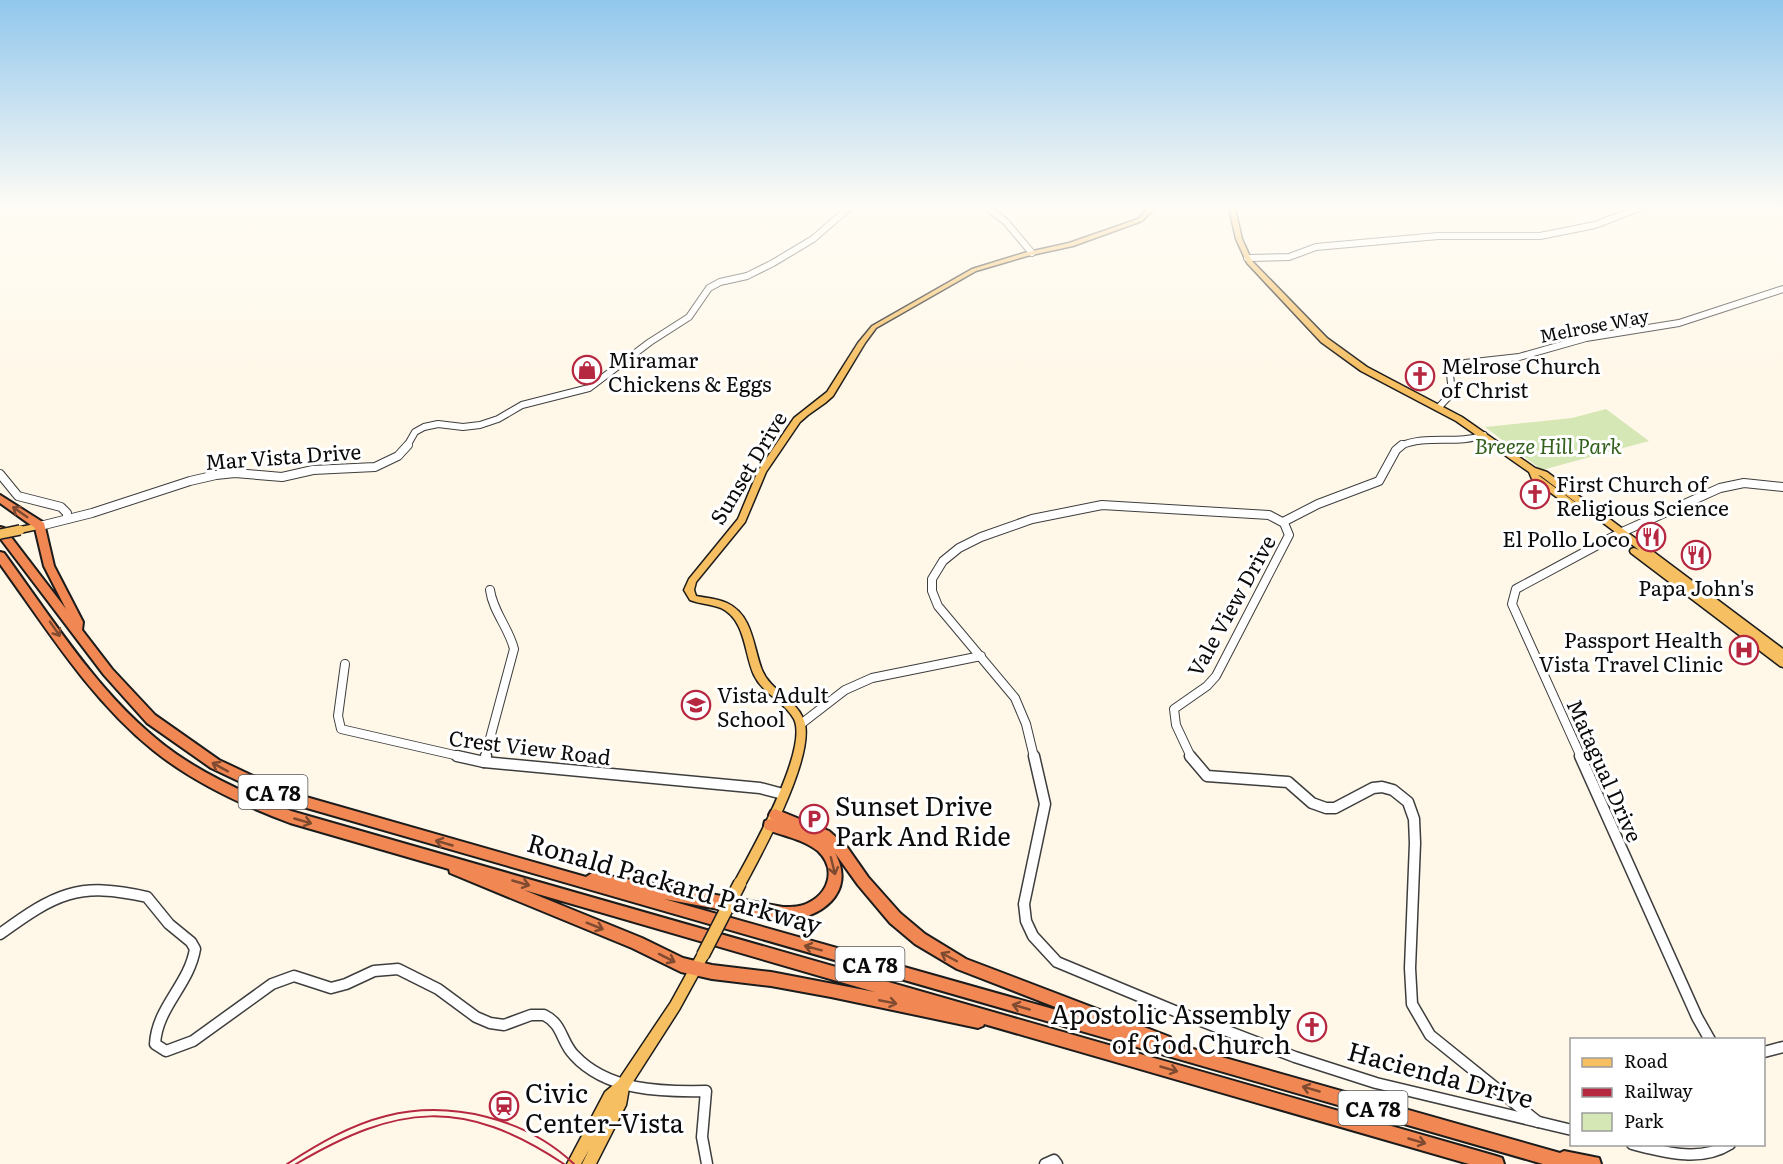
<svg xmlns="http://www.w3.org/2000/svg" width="1783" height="1164" viewBox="0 0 1783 1164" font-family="Literata,serif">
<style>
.green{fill:#d5e7b4}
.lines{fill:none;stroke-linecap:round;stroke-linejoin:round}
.minor-far2-casing{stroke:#3e3e3e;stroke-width:8}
.minor-far1-casing{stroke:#3e3e3e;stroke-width:10}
.minor-casing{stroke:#3e3e3e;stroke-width:13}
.major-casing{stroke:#1c1c1c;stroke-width:3}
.highway-casing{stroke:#1c1c1c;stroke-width:4}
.minor-far2{stroke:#fff;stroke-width:6}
.minor-far1{stroke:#fff;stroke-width:8}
.minor{stroke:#fff;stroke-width:10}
.major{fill:#f5bf62;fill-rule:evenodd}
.highway{fill:#f18854;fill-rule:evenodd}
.tram{stroke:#b62740;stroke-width:2}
.rail{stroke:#b62740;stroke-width:2}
.major-bridge-far1-casing{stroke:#1c1c1c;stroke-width:12;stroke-linecap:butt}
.major-bridge-casing{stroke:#1c1c1c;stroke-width:15;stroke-linecap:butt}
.major-bridge-far1{stroke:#f5bf62;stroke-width:9}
.major-bridge{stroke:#f5bf62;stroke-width:12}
.oneway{stroke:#7e4a30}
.labels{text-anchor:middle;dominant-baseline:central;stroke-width:6;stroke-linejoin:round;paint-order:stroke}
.far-street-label{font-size:18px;fill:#0b0b0b;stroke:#fff}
.shield{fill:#fff;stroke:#545454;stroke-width:1.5}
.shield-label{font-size:20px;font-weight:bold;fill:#0b0b0b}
.poi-label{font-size:21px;fill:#0b0b0b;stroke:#fff;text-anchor:start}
.park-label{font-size:21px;font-style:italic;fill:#34601e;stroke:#fff}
.street-label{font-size:21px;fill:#0b0b0b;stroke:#fff}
.near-poi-label{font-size:26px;fill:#0b0b0b;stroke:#fff;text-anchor:start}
.near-street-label{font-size:26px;fill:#0b0b0b;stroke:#fff}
</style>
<rect width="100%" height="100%" fill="#fff8e9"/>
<path class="green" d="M1606,409L1649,441L1542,470L1485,427L1572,418Z"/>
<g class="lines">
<g class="minor-far2-casing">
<g id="minor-far2">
<path d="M988,208L1006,222L1032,253"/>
<path d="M1247,258L1289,257L1316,247L1438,236H1540L1595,225L1639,208"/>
<path d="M1439,407L1452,393L1450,374L1455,367L1465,363L1519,357L1586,338L1679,323L1783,289"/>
<path d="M407,446L415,432L424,427L438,424L463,427L480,425L498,419L522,405L589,388L650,342L689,317L709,288L720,282L747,276L773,263L813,239L849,208"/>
<path d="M1400,446C1427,434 1457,445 1484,435"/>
</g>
</g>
<g class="minor-far1-casing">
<g id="minor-far1">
<path d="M0,474L18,496L61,507L67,513V519"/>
<path d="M1283,522L1318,504L1379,481L1396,450L1402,445"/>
<path d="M40,526L92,513L190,481L216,475L235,473L282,477L313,470L375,467L398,456L408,445"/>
<path d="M345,664L338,716L341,729L463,757"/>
<path d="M801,724L845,690L872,678L981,656"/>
<path d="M485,757L514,649C509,628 493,612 490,590"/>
<path d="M1034,757L1026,724L1015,698L938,606L932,591V579L943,561L959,548L981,537L1032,519L1102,505L1269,515L1284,523L1289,535L1216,676L1207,686L1174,709L1176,725L1191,757"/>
<path d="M1581,757L1512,604L1516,589L1620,533L1720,488L1744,483L1783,487"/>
</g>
</g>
<g class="minor-casing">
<g id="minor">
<path d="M457,756L484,762L760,788L783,794"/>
<path d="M1034,756L1045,804L1024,904L1026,921L1033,936L1057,962L1175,1011L1295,1057L1376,1083L1572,1130"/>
<path d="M1190,756L1207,776L1288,782L1312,803L1326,808H1335L1373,788L1382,787L1393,790L1408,802L1414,819L1415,843L1410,968L1412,1004L1430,1035L1538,1122"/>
<path d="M1580,756L1697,1017L1710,1040"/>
<path d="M484,762L486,756"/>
<path d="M0,934C55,894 78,881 147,897L169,924L191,942L195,949C189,985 157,1007 155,1044L166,1051L193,1041L272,984L294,976L331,988L346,984L374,971L398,969L438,989L476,1017L490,1023L504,1025L531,1015H544C563,1024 561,1042 574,1055C607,1091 661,1092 706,1091L702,1137L707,1164"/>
<path d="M1764,1052L1783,1047"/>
<path d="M1632,1144C1664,1152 1700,1163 1730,1144"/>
<path d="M1045,1164L1054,1160L1057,1164"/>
</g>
</g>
<g class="major-casing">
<g id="major">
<path d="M1148,208H1155L1142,221L1073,246L1027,256L976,271L876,328L865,343L833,396L825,403L808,415L800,422L766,472L745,522L696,582L694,590L696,596C707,598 718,599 727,603C753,615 753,647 762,670C770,690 794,698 803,718C819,751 761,855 744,887L740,888L736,887L734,883L736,879C752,850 809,749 794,719C785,702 763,694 754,675C744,653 746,620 721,608C711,604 700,604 690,600L684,590L689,579L738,519L758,471L794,418L827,392L858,343L872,326L972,269L1024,253L1069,243L1138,219Z"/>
<path d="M1229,208H1235L1242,239L1252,261L1327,338L1367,367L1462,417L1535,468L1547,472L1783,649V667L1780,666L1631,553L1630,551L1631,549L1634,548L1639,550L1541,476L1538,475L1580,506L1581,508L1580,510H1574L1532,479L1529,472L1456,421L1361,371L1321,342L1247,263L1236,239Z"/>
<path d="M40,523L44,526L43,528L20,533L16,530L20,527Z"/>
<path d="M703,949L707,951L709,955L707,959L679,1010L629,1088L626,1105L596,1164H582L589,1150L581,1164H567L605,1092L618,1081L671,1002L699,951Z"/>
</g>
</g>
<g class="highway-casing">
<g id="highway">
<path d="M0,495L44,523L54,566L83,622L82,630L112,669L155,715L219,760L285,791L586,877L592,873L783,907C791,907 799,907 806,904C829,894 837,869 818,851C803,839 783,836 765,829L764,825L765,821L770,819L774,821L771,819L769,815L771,811L775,809L829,831L847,847L868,877L900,913L925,934L966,959L1165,1035L1170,1037L1172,1043L1560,1153L1564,1151L1599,1158L1601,1164H1543L279,800L211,768L147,723L104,675L0,538V527L4,528L66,609L44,566L35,528L0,503ZM835,853L858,885L890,923L915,944L957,969L1081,1017L664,899L783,921C820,919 857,893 835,853Z"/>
<path d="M0,552L4,553C56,624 103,702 176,754C211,778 251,796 291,811L1496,1156L1502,1158L1504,1164H1469L984,1024L983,1026L978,1028L831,997L771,986L712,979L681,972L632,948L450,873L449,869L290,823C242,805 194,783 153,750C90,699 47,629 0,564ZM524,890L875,992L771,972L712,965L683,958L642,938Z"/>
</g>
</g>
<use href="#minor-far2" class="minor-far2"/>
<use href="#minor-far1" class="minor-far1"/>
<use href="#minor" class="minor"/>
<use href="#major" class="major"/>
<use href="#highway" class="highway"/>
<path class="tram" d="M287,1164C318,1144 350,1125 386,1116C450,1100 526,1118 574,1164"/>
<path class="rail" d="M296,1164C398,1104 463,1097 564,1164"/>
<g class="major-bridge-far1-casing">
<path id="major-bridge-far1" d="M0,534L20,530"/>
</g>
<g class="major-bridge-casing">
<path id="major-bridge" d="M703,955L740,883"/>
</g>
<use href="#major-bridge-far1" class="major-bridge-far1"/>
<use href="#major-bridge" class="major-bridge"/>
</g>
<defs><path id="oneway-shaft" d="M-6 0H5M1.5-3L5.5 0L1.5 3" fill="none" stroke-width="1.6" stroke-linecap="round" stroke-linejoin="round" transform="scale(1.5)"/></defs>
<g class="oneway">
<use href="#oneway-shaft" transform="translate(20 512) rotate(-145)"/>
<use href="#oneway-shaft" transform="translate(55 629) rotate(55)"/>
<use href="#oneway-shaft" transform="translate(220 767) rotate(-151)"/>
<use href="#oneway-shaft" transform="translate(303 821) rotate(16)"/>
<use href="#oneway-shaft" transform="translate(444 843) rotate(-164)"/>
<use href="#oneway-shaft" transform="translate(833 866) rotate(76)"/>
<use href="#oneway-shaft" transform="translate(521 883) rotate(16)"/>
<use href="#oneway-shaft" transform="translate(595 926) rotate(22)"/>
<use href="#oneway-shaft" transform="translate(813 948) rotate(-165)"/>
<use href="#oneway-shaft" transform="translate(949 957) rotate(-152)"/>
<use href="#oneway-shaft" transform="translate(667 958) rotate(27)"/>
<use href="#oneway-shaft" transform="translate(888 1002) rotate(11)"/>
<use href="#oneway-shaft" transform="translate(1021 1007) rotate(-164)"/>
<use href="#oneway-shaft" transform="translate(1169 1069) rotate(16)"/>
<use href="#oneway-shaft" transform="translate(1311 1089) rotate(-164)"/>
<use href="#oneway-shaft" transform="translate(1417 1141) rotate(16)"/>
</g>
<linearGradient id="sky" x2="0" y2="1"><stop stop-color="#91c7ed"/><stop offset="0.56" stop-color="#fffcf5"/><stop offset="1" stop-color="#fffcf5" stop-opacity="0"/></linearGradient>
<rect width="1783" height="371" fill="url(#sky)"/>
<defs>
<g id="shop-ring" transform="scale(1.5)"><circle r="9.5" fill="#fff" stroke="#b62740" stroke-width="1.5"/><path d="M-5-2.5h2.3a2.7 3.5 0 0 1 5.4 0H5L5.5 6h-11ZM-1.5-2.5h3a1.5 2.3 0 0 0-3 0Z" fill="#b62740"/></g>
<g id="church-ring" transform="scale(1.5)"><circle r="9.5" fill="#fff" stroke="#b62740" stroke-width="1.5"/><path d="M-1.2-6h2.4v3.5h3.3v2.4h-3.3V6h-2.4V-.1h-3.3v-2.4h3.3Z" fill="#b62740"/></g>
<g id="restaurant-ring" transform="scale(1.5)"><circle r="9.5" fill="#fff" stroke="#b62740" stroke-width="1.5"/><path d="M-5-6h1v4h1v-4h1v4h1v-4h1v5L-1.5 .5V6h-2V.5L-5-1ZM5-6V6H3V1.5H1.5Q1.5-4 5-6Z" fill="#b62740"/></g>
<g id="hospital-ring" transform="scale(1.5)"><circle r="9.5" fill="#fff" stroke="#b62740" stroke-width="1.5"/><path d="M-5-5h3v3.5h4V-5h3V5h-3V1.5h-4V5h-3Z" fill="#b62740"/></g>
<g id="school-ring" transform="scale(1.5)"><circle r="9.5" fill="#fff" stroke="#b62740" stroke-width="1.5"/><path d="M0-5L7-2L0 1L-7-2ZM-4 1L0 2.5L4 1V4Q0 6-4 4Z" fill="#b62740"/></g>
<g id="parking-ring" transform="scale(1.5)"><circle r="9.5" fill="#fff" stroke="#b62740" stroke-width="1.5"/><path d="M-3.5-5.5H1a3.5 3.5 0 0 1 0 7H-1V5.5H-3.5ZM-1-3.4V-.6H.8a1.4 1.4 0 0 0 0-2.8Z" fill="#b62740"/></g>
<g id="station-ring" transform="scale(1.5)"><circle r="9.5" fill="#fff" stroke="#b62740" stroke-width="1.5"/><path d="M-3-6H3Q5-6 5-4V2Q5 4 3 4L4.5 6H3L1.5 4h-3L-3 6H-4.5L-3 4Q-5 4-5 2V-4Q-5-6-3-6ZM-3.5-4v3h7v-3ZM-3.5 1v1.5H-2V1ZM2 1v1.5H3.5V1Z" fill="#b62740"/></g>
</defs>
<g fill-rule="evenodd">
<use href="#shop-ring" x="587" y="370"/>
<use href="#church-ring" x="1420" y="376"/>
<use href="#church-ring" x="1535" y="494"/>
<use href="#restaurant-ring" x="1651" y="537"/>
<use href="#restaurant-ring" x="1696" y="555"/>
<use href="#hospital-ring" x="1744" y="650"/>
<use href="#school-ring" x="696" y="705"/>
<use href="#parking-ring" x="814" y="819"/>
<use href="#church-ring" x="1312" y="1027"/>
<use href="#station-ring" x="504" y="1106"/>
</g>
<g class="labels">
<g class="far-street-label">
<text transform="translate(1594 325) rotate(-11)">Melrose Way</text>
</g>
<g class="shield">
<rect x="238.5" y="775" width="69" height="34" rx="4.5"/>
<rect x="835.5" y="947" width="69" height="34" rx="4.5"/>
<rect x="1338.5" y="1091" width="69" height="34" rx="4.5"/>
</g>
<g class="shield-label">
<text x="273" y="792">CA 78</text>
<text x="870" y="964">CA 78</text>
<text x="1373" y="1108">CA 78</text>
</g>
<g class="poi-label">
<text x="608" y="358">Miramar<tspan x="608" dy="24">Chickens &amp; Eggs</tspan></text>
<text x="1441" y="364">Melrose Church<tspan x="1441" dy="24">of Christ</tspan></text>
<text x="1556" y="482">First Church of<tspan x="1556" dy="24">Religious Science</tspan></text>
<text x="1630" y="537" text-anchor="end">El Pollo Loco</text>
<text x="1696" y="586" text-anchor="middle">Papa John's</text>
<text x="1723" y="638" text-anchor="end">Passport Health<tspan x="1723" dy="24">Vista Travel Clinic</tspan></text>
<text x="717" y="693">Vista Adult<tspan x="717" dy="24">School</tspan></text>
</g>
<g class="park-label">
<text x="1548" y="444">Breeze Hill Park</text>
</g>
<g class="street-label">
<text transform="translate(283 455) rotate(-4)">Mar Vista Drive</text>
<text transform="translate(747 467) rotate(-59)">Sunset Drive</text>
<text transform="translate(1230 605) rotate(-61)">Vale View Drive</text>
<text transform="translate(530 746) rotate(7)">Crest View Road</text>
<text transform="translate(1606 770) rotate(66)">Matagual Drive</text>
</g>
<g class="near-poi-label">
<text x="835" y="804">Sunset Drive<tspan x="835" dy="30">Park And Ride</tspan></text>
<text x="1291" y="1012" text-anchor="end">Apostolic Assembly<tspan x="1291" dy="30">of God Church</tspan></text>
<text x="525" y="1091">Civic<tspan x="525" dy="30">Center–Vista</tspan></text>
</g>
<g class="near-street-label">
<text transform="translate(675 882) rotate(16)">Ronald Packard Parkway</text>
<text transform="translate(1441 1073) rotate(15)">Hacienda Drive</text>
</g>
</g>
<rect x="1570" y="1038" width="195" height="108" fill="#ffffff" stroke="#9d9d9d" stroke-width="1.5"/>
<rect x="1582" y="1058" width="30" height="9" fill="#f5bf62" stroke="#9d9d9d" stroke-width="1.5"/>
<text x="1624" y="1068" font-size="18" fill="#0b0b0b">Road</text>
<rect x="1582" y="1088" width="30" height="9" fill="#b62740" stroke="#9d9d9d" stroke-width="1.5"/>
<text x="1624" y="1098" font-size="18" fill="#0b0b0b">Railway</text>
<rect x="1582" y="1113" width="30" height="18" fill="#d5e7b4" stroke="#9d9d9d" stroke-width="1.5"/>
<text x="1624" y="1128" font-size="18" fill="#0b0b0b">Park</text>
</svg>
